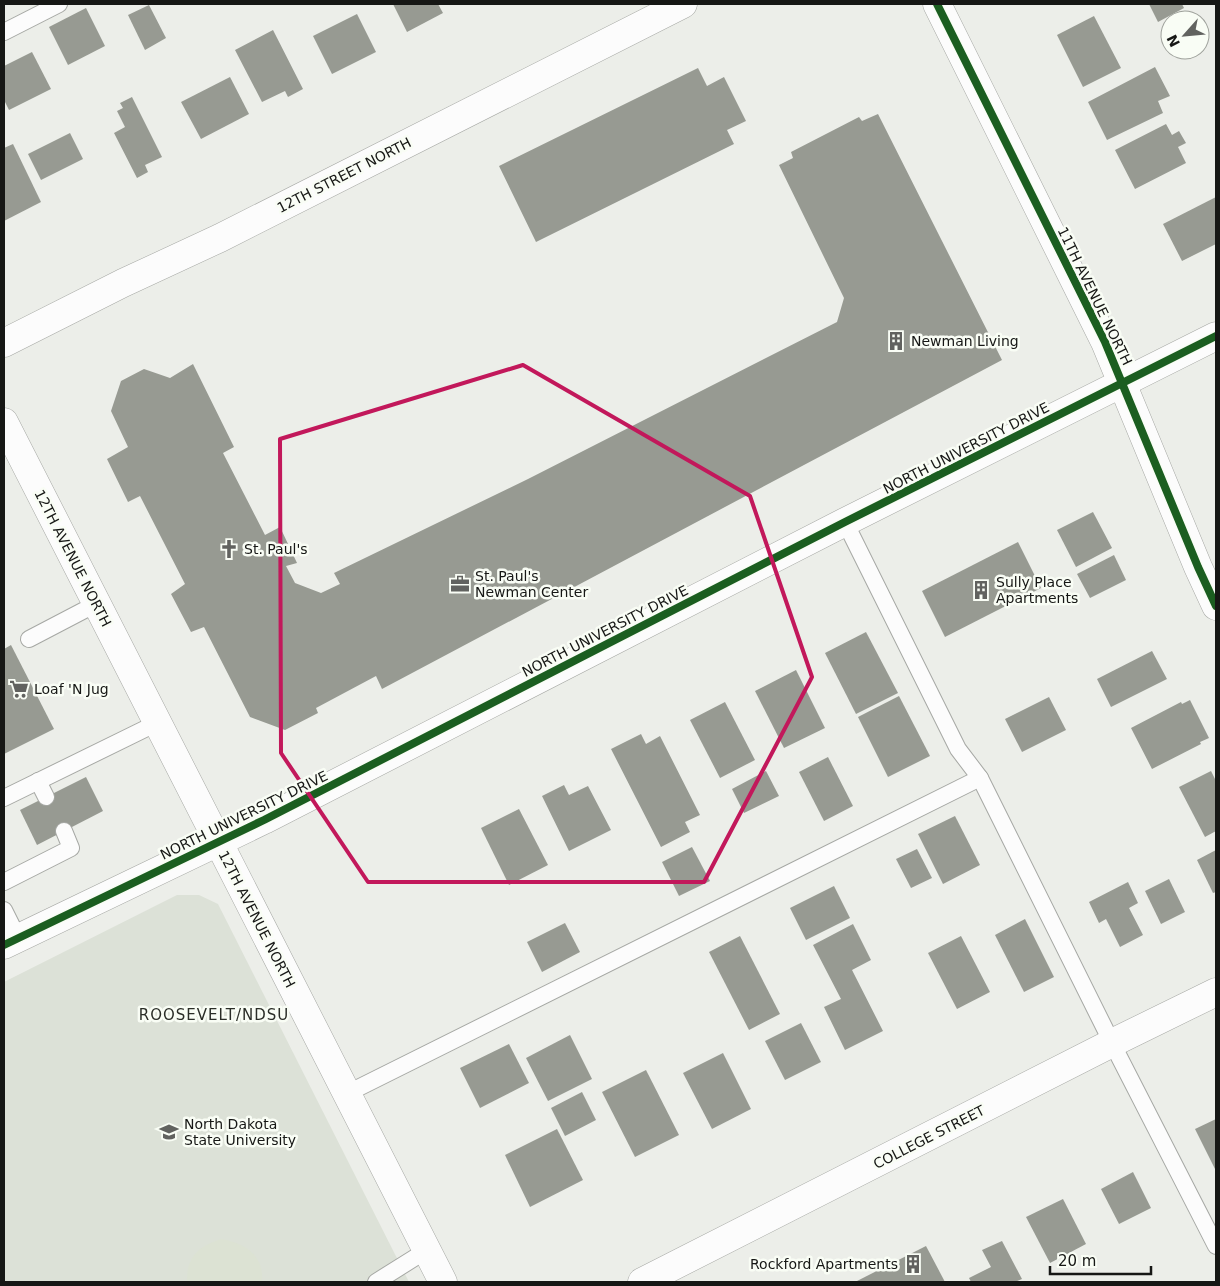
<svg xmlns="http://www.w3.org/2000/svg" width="1220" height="1286" viewBox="0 0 1220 1286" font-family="'DejaVu Sans',sans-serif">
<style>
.built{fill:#dce1d7}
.green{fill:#dce2d3}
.building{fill:#979a92}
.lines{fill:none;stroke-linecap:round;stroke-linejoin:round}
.service-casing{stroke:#a6a8a4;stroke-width:18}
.minor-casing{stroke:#a6a8a4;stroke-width:29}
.secondary-casing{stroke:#a6a8a4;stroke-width:29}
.primary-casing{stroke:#a6a8a4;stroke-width:29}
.service{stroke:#fcfcfc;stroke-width:16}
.minor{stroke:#fcfcfc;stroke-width:28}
.secondary{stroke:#fcfcfc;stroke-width:28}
.primary{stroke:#fcfcfc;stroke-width:28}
.cycleway-casing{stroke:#f9fdf5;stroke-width:11}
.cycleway{stroke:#1b5e20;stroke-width:8}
.marked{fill:none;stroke:#c2185b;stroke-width:4;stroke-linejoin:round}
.labels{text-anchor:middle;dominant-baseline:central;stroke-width:5;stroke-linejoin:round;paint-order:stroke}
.street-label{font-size:14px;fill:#161715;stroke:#f9fdf5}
.poi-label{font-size:14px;fill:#161715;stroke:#f9fdf5;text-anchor:start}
.neighbourhood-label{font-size:15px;letter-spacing:1px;fill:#2a2d27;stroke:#f9fdf5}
</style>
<rect width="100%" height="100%" fill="#eceee9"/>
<path class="built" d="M177,895H199L218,904L409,1282H4V982Z"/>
<path class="green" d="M221,1239C245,1243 264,1255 262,1282H187C186,1257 199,1246 221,1239Z"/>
<g class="building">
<path d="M393,4H438L443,13L407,32Z"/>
<path d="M1149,4H1182L1184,8L1158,22Z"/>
<path d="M149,5L166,38L145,50L128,15Z"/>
<path d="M86,8L105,46L68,65L49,27Z"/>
<path d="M357,14L376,52L332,74L313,36Z"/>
<path d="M1094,16L1121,68L1083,87L1057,35Z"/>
<path d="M273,30L303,89L288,97L285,91L262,102L235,50Z"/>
<path d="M32,52L51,89L9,110L4,100V66Z"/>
<path d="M1155,67L1170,96L1158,101L1163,113L1107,140L1088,102Z"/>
<path d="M698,68L707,86L724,77L746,121L727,130L734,144L536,242L499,166Z"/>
<path d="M230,77L249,114L201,139L181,102Z"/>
<path d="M132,97L162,157L145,165L148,172L137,178L114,133L125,127L117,111L123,108L120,103Z"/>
<path d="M878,114L1002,360L382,689L376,676L316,708L318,713L285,730L250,717L204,627L191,632L171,594L185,584L140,496L128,502L107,459L128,447L111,411L121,381L144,369L170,378L193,364L234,447L223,453L265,535L280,527L297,563L286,566L295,583L321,593L340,584L334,573L528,479L837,322L844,298L779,165L793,158L791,152L859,117L862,121Z"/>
<path d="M1166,124L1172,135L1179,131L1186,143L1178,147L1186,163L1135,189L1115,150Z"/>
<path d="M70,133L83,159L41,180L28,154Z"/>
<path d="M13,144L41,202L4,221V148Z"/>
<path d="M1216,197V244L1182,261L1163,224Z"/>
<path d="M1093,512L1112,548L1076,567L1057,530Z"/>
<path d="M1018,542L1041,588L945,637L922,591Z"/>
<path d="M1114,555L1126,580L1090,598L1077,574Z"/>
<path d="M866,632L898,693L856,714L825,653Z"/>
<path d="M11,645L54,729L4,754V649Z"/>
<path d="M1152,651L1167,679L1111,707L1097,679Z"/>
<path d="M796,670L825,728L784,748L755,691Z"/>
<path d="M899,696L930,756L888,777L858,717Z"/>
<path d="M1049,697L1066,730L1022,752L1005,719Z"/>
<path d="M1190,700L1209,738L1200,742L1201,744L1152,769L1131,728L1181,702L1182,704Z"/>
<path d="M725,702L755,760L720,778L690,720Z"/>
<path d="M641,734L646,744L660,736L700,815L685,822L690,832L661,847L611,749Z"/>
<path d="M828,757L853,806L824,821L799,772Z"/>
<path d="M766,771L779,796L744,813L732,789Z"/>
<path d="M1211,771L1216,781V831L1205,837L1179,787Z"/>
<path d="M86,777L103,811L37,845L20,810Z"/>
<path d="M564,785L569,795L588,786L611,830L569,851L542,796Z"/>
<path d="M519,809L548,865L509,885L481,828Z"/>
<path d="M955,816L980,865L943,884L918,834Z"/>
<path d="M692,847L710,881L679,896L662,862Z"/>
<path d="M917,849L932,878L911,888L896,859Z"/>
<path d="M1216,850V892L1213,893L1197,860Z"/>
<path d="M1169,879L1185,912L1161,924L1145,891Z"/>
<path d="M1128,882L1138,903L1129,908L1143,935L1120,947L1106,919L1099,923L1089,902Z"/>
<path d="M834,886L850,918L806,940L790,908Z"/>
<path d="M1025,919L1054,977L1024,992L995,935Z"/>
<path d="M565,923L580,952L542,972L527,942Z"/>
<path d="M853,924L871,960L852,970L883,1031L845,1050L824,1007L841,999L813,945Z"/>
<path d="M740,936L780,1014L749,1030L709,952Z"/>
<path d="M961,936L990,992L957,1009L928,953Z"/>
<path d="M801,1023L821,1062L785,1080L765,1041Z"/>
<path d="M570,1035L592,1079L548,1101L526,1058Z"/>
<path d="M509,1044L529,1083L480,1108L460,1068Z"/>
<path d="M723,1053L751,1109L712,1129L683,1073Z"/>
<path d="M646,1070L679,1135L635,1157L602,1092Z"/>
<path d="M582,1092L596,1120L565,1136L551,1108Z"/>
<path d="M1216,1119V1171L1195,1129Z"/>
<path d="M557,1129L583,1180L530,1207L505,1155Z"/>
<path d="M1133,1172L1151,1208L1119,1224L1101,1189Z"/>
<path d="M1063,1199L1086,1244L1050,1263L1026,1217Z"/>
<path d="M1002,1241L1022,1279L1015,1282H971L969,1278L991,1267L982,1250Z"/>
<path d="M926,1246L945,1282H855Z"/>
</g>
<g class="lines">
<g class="service-casing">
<g id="service">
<path d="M4,32L59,4"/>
<path d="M845,522L958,749L980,778L1112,1043L1216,1246"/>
<path d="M29,639L96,604"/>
<path d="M38,781L46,797"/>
<path d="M4,798L157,723"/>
<path d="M4,882L71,848L64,831"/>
<path d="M4,910L18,938"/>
<path d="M346,1094L980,778"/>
<path d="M376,1282L427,1250"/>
</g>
</g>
<g class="minor-casing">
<g id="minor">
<path d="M937,4L1105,342L1198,567L1216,606"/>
<path d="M4,343L123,283L220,238L683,4"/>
<path d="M642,1282L1112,1043L1216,992"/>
</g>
</g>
<g class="secondary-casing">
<path id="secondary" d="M4,422L443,1282"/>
</g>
<g class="primary-casing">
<path id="primary" d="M4,945L264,820L845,522L1216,336"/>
</g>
<use href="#service" class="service"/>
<use href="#minor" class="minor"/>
<use href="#secondary" class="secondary"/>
<use href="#primary" class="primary"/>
<g class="cycleway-casing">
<g id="cycleway">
<path d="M937,4L1105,342L1198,567L1216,606"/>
<path d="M4,945L264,820L845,522L1216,336"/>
</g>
</g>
<use href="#cycleway" class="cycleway"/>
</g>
<path class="marked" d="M523,365L750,496L812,677L704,882H368L281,753L280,439Z"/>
<defs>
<g id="building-bare" transform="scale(1.5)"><path d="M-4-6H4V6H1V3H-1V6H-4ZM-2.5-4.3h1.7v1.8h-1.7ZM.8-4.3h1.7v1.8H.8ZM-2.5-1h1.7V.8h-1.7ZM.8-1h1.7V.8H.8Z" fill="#61625f" stroke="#f9fdf5" stroke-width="2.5" paint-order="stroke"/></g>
<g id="church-bare" transform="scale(1.5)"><path d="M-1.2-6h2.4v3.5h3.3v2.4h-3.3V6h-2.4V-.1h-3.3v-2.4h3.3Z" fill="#61625f" stroke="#f9fdf5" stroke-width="2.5" paint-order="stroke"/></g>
<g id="office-bare" transform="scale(1.5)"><path d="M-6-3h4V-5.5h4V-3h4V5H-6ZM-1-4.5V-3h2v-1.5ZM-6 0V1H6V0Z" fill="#61625f" stroke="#f9fdf5" stroke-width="2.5" paint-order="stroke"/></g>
<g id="supermarket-bare" transform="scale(1.5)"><path d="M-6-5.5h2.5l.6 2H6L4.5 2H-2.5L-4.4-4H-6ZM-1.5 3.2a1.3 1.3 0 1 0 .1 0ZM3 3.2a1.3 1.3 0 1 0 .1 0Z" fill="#61625f" stroke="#f9fdf5" stroke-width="2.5" paint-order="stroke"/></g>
<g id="university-bare" transform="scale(1.5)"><path d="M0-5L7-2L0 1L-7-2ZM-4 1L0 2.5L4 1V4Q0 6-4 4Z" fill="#61625f" stroke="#f9fdf5" stroke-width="2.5" paint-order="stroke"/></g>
</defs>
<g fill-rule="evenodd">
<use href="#building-bare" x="896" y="341"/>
<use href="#church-bare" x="229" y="549"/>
<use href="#office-bare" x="460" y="584"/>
<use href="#building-bare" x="981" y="590"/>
<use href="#supermarket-bare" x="19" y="689"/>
<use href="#university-bare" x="169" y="1132"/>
<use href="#building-bare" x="913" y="1264"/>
</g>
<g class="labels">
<g class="street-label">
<text transform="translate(344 175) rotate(-27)">12TH STREET NORTH</text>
<text transform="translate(1095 296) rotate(64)">11TH AVENUE NORTH</text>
<text transform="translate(966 448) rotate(-27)">NORTH UNIVERSITY DRIVE</text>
<text transform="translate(73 558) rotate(63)">12TH AVENUE NORTH</text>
<text transform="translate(605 631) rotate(-27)">NORTH UNIVERSITY DRIVE</text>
<text transform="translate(244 815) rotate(-26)">NORTH UNIVERSITY DRIVE</text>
<text transform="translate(257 919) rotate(63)">12TH AVENUE NORTH</text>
<text transform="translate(929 1137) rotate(-27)">COLLEGE STREET</text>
</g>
<g class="poi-label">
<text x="911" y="341">Newman Living</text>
<text x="244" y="549">St. Paul's</text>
<text x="475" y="576">St. Paul's<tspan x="475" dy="16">Newman Center</tspan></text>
<text x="996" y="582">Sully Place<tspan x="996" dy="16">Apartments</tspan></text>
<text x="34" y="689">Loaf 'N Jug</text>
<text x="184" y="1124">North Dakota<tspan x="184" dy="16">State University</tspan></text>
<text x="898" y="1264" text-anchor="end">Rockford Apartments</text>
</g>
<g class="neighbourhood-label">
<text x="214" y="1015">ROOSEVELT/NDSU</text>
</g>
</g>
<rect width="1220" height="1286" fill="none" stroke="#161715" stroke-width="10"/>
<g transform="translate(1185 35) rotate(243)"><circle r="24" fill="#f9fdf5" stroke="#9ea19b"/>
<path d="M0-4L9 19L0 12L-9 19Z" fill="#61625f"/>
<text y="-8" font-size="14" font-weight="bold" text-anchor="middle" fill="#161715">N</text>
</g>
<path d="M1050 1266v8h101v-8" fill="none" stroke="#161715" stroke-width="2.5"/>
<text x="1058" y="1266" font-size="15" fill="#161715" stroke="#f9fdf5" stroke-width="4" paint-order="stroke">20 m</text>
</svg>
